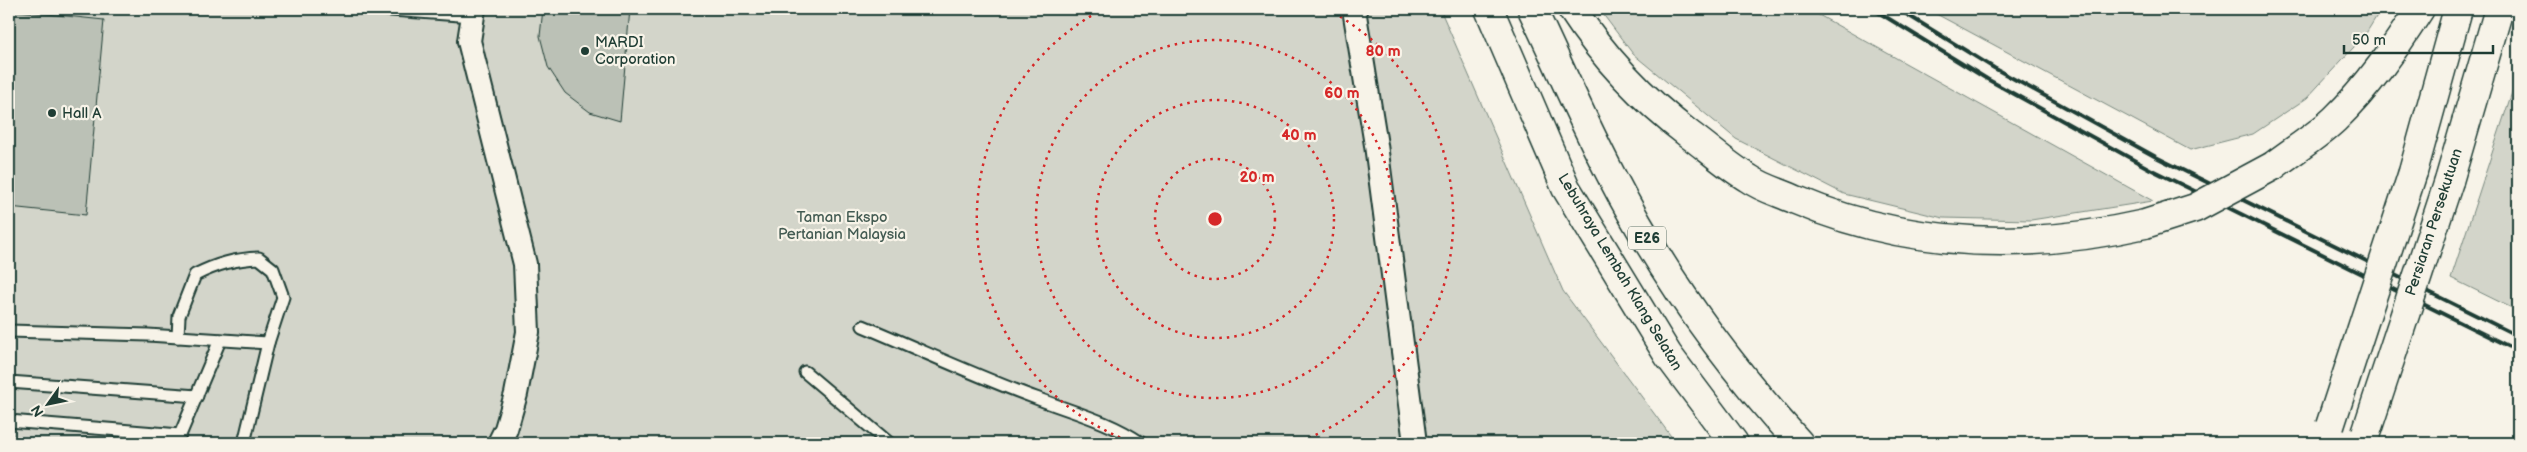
<svg xmlns="http://www.w3.org/2000/svg" width="2527" height="452" viewBox="0 0 2527 452" font-family="'Balsamiq Sans',sans-serif">
<style>
.green{fill:#d3d5ca;stroke:#79897f}
.building{fill:#bbc1b6;stroke:#1f3d34}
.lines{fill:none;stroke-linecap:round;stroke-linejoin:round}
.service-casing{stroke:#1f3d34;stroke-width:15}
.minor-casing{stroke:#1f3d34;stroke-width:26}
.primary-casing{stroke:#1f3d34;stroke-width:31}
.motorway-casing{stroke:#1f3d34;stroke-width:31}
.service{stroke:#f7f3e8;stroke-width:11}
.minor{stroke:#f7f3e8;stroke-width:22}
.primary{stroke:#f7f3e8;stroke-width:28}
.motorway{stroke:#f7f3e8;stroke-width:28}
.rail{stroke:#1f3d34;stroke-width:4}
.primary-bridge-casing{stroke:#1f3d34;stroke-width:31;stroke-linecap:butt}
.motorway-bridge-casing{stroke:#1f3d34;stroke-width:31;stroke-linecap:butt}
.primary-bridge{stroke:#f7f3e8;stroke-width:28}
.motorway-bridge{stroke:#f7f3e8;stroke-width:28}
.ring{fill:none;stroke:#d62828;stroke-width:2.5;stroke-dasharray:2.5 5}
.poi-dot{fill:#1f3d34;stroke:#f7f3e8;stroke-width:2}
.labels{text-anchor:middle;dominant-baseline:central;stroke-width:4.5;stroke-linejoin:round;paint-order:stroke}
.shield{fill:#f7f3e8;stroke:#60746a;stroke-width:1}
.shield-label{font-size:14px;font-weight:bold;fill:#1f3d34}
.poi-label{font-size:15px;fill:#1f3d34;stroke:#f7f3e8;text-anchor:start}
.park-label{font-size:15px;fill:#435b52;stroke:#f7f3e8}
.street-label{font-size:15px;fill:#1f3d34;stroke:#f7f3e8}
.centre{fill:#d62828;stroke:#f7f3e8;stroke-width:2.5}
.ring-label{font-size:15px;text-anchor:middle;font-weight:bold;fill:#d62828;stroke:#f7f3e8;stroke-width:4.5;stroke-linejoin:round;paint-order:stroke}
</style>
<rect width="100%" height="100%" fill="#f7f3e8"/>
<filter id="ink" filterUnits="userSpaceOnUse"><feTurbulence type="fractalNoise" baseFrequency=".02" numOctaves="2"/><feDisplacementMap in="SourceGraphic" scale="10" xChannelSelector="R" yChannelSelector="G"/><feConvolveMatrix kernelMatrix="1 2 1 2 8 2 1 2 1" color-interpolation-filters="sRGB"/></filter>
<g filter="url(#ink)">
<g class="green">
<path d="M9,9H1440L1563,291L1676,443H9Z"/>
<path d="M1599,9H1808L2153,201L2031,220L1943,218L1844,194L1736,139L1633,54Z"/>
<path d="M1927,9H2381L2365,35L2307,98L2253,134L2190,150Z"/>
<path d="M2518,74V311L2451,278Z"/>
</g>
<g class="building">
<path d="M543,9H630L620,121L590,112L565,93L548,67L540,36Z"/>
<path d="M9,10L104,20L86,215L9,207Z"/>
</g>
<g class="lines">
<g class="service-casing">
<g id="service">
<path d="M378,9L473,16"/>
<path d="M863,326C921,350 978,377 1036,398C1072,412 1109,421 1141,443"/>
<path d="M9,331L148,335L268,343"/>
<path d="M178,337L179,316L195,275C217,264 235,259 259,258L273,269L283,297L268,343L244,443"/>
<path d="M805,372L889,443"/>
<path d="M9,382L197,396"/>
<path d="M9,421L180,435L220,340"/>
</g>
</g>
<g class="minor-casing">
<g id="minor">
<path d="M474,9L469,41L525,264L528,332L516,394L506,429L499,443"/>
<path d="M1354,9L1376,145L1415,443"/>
</g>
</g>
<g class="primary-casing">
<g id="primary">
<path d="M2413,172L2458,9"/>
<path d="M2449,181L2499,9"/>
</g>
</g>
<g class="motorway-casing">
<g id="motorway">
<path d="M1489,9L1566,188L1668,355L1734,443"/>
<path d="M1532,9C1559,65 1583,122 1612,177C1662,274 1726,363 1799,443"/>
<path d="M1572,9C1603,57 1645,101 1690,135C1709,149 1728,166 1748,178C1762,188 1781,193 1796,200C1909,248 2026,251 2145,224"/>
<path d="M2273,166C2294,150 2317,136 2335,119C2368,87 2395,48 2420,9"/>
</g>
</g>
<use href="#service" class="service"/>
<use href="#minor" class="minor"/>
<use href="#primary" class="primary"/>
<use href="#motorway" class="motorway"/>
<g class="rail">
<path d="M1873,9L1987,79L2150,169L2518,351"/>
<path d="M1898,9L1994,68L2156,157L2518,336"/>
</g>
<g class="primary-bridge-casing">
<g id="primary-bridge">
<path d="M2330,426L2413,172"/>
<path d="M2366,433L2449,181"/>
</g>
</g>
<g class="motorway-bridge-casing">
<path id="motorway-bridge" d="M2145,224L2195,208L2273,166"/>
</g>
<use href="#primary-bridge" class="primary-bridge"/>
<use href="#motorway-bridge" class="motorway-bridge"/>
</g>
</g>
<g class="ring">
<circle cx="1215" cy="219" r="60"/>
<circle cx="1215" cy="219" r="119"/>
<circle cx="1215" cy="219" r="179"/>
<path d="M1134 443A238 238 0 0 1 1103 9M1327 9A238 238 0 0 1 1296 443"/>
</g>
<g class="poi-dot">
<circle cx="585" cy="51" r="5"/>
<circle cx="52" cy="113" r="5"/>
</g>
<g class="labels">
<rect class="shield" x="1628" y="226.5" width="38" height="23" rx="4"/>
<g class="shield-label">
<text x="1647" y="238">E26</text>
</g>
<g class="poi-label">
<text x="595" y="42">MARDI<tspan x="595" dy="17">Corporation</tspan></text>
<text x="62" y="113">Hall A</text>
</g>
<g class="park-label">
<text x="842" y="217">Taman Ekspo<tspan x="842" dy="17">Pertanian Malaysia</tspan></text>
</g>
<g class="street-label">
<text transform="translate(2434 222) rotate(-72)">Persiaran Persekutuan</text>
<text transform="translate(1620 272) rotate(59)">Lebuhraya Lembah Klang Selatan</text>
</g>
</g>
<circle cx="1215" cy="219" r="8" class="centre"/>
<g class="ring-label">
<text x="1383" y="56">80 m</text>
<text x="1342" y="98">60 m</text>
<text x="1299" y="140">40 m</text>
<text x="1257" y="182">20 m</text>
</g>
<rect width="2527" height="452" fill="none" stroke="#f7f3e8" stroke-width="30"/>
<rect x="15" y="15" width="2497" height="422" fill="none" stroke="#1f3d34" stroke-width="2" filter="url(#ink)"/>
<g transform="translate(48 404) rotate(237)" stroke="#f7f3e8" stroke-width="4" paint-order="stroke">
<path d="M0-4L9 19L0 12L-9 19Z" fill="#1f3d34"/>
<text y="-8" font-size="14" font-weight="bold" text-anchor="middle" fill="#1f3d34">N</text>
</g>
<path d="M2344 45v8h149v-8" fill="none" stroke="#1f3d34" stroke-width="2.5"/>
<text x="2352" y="45" font-size="15" fill="#1f3d34" stroke="#f7f3e8" stroke-width="4" paint-order="stroke">50 m</text>
</svg>
